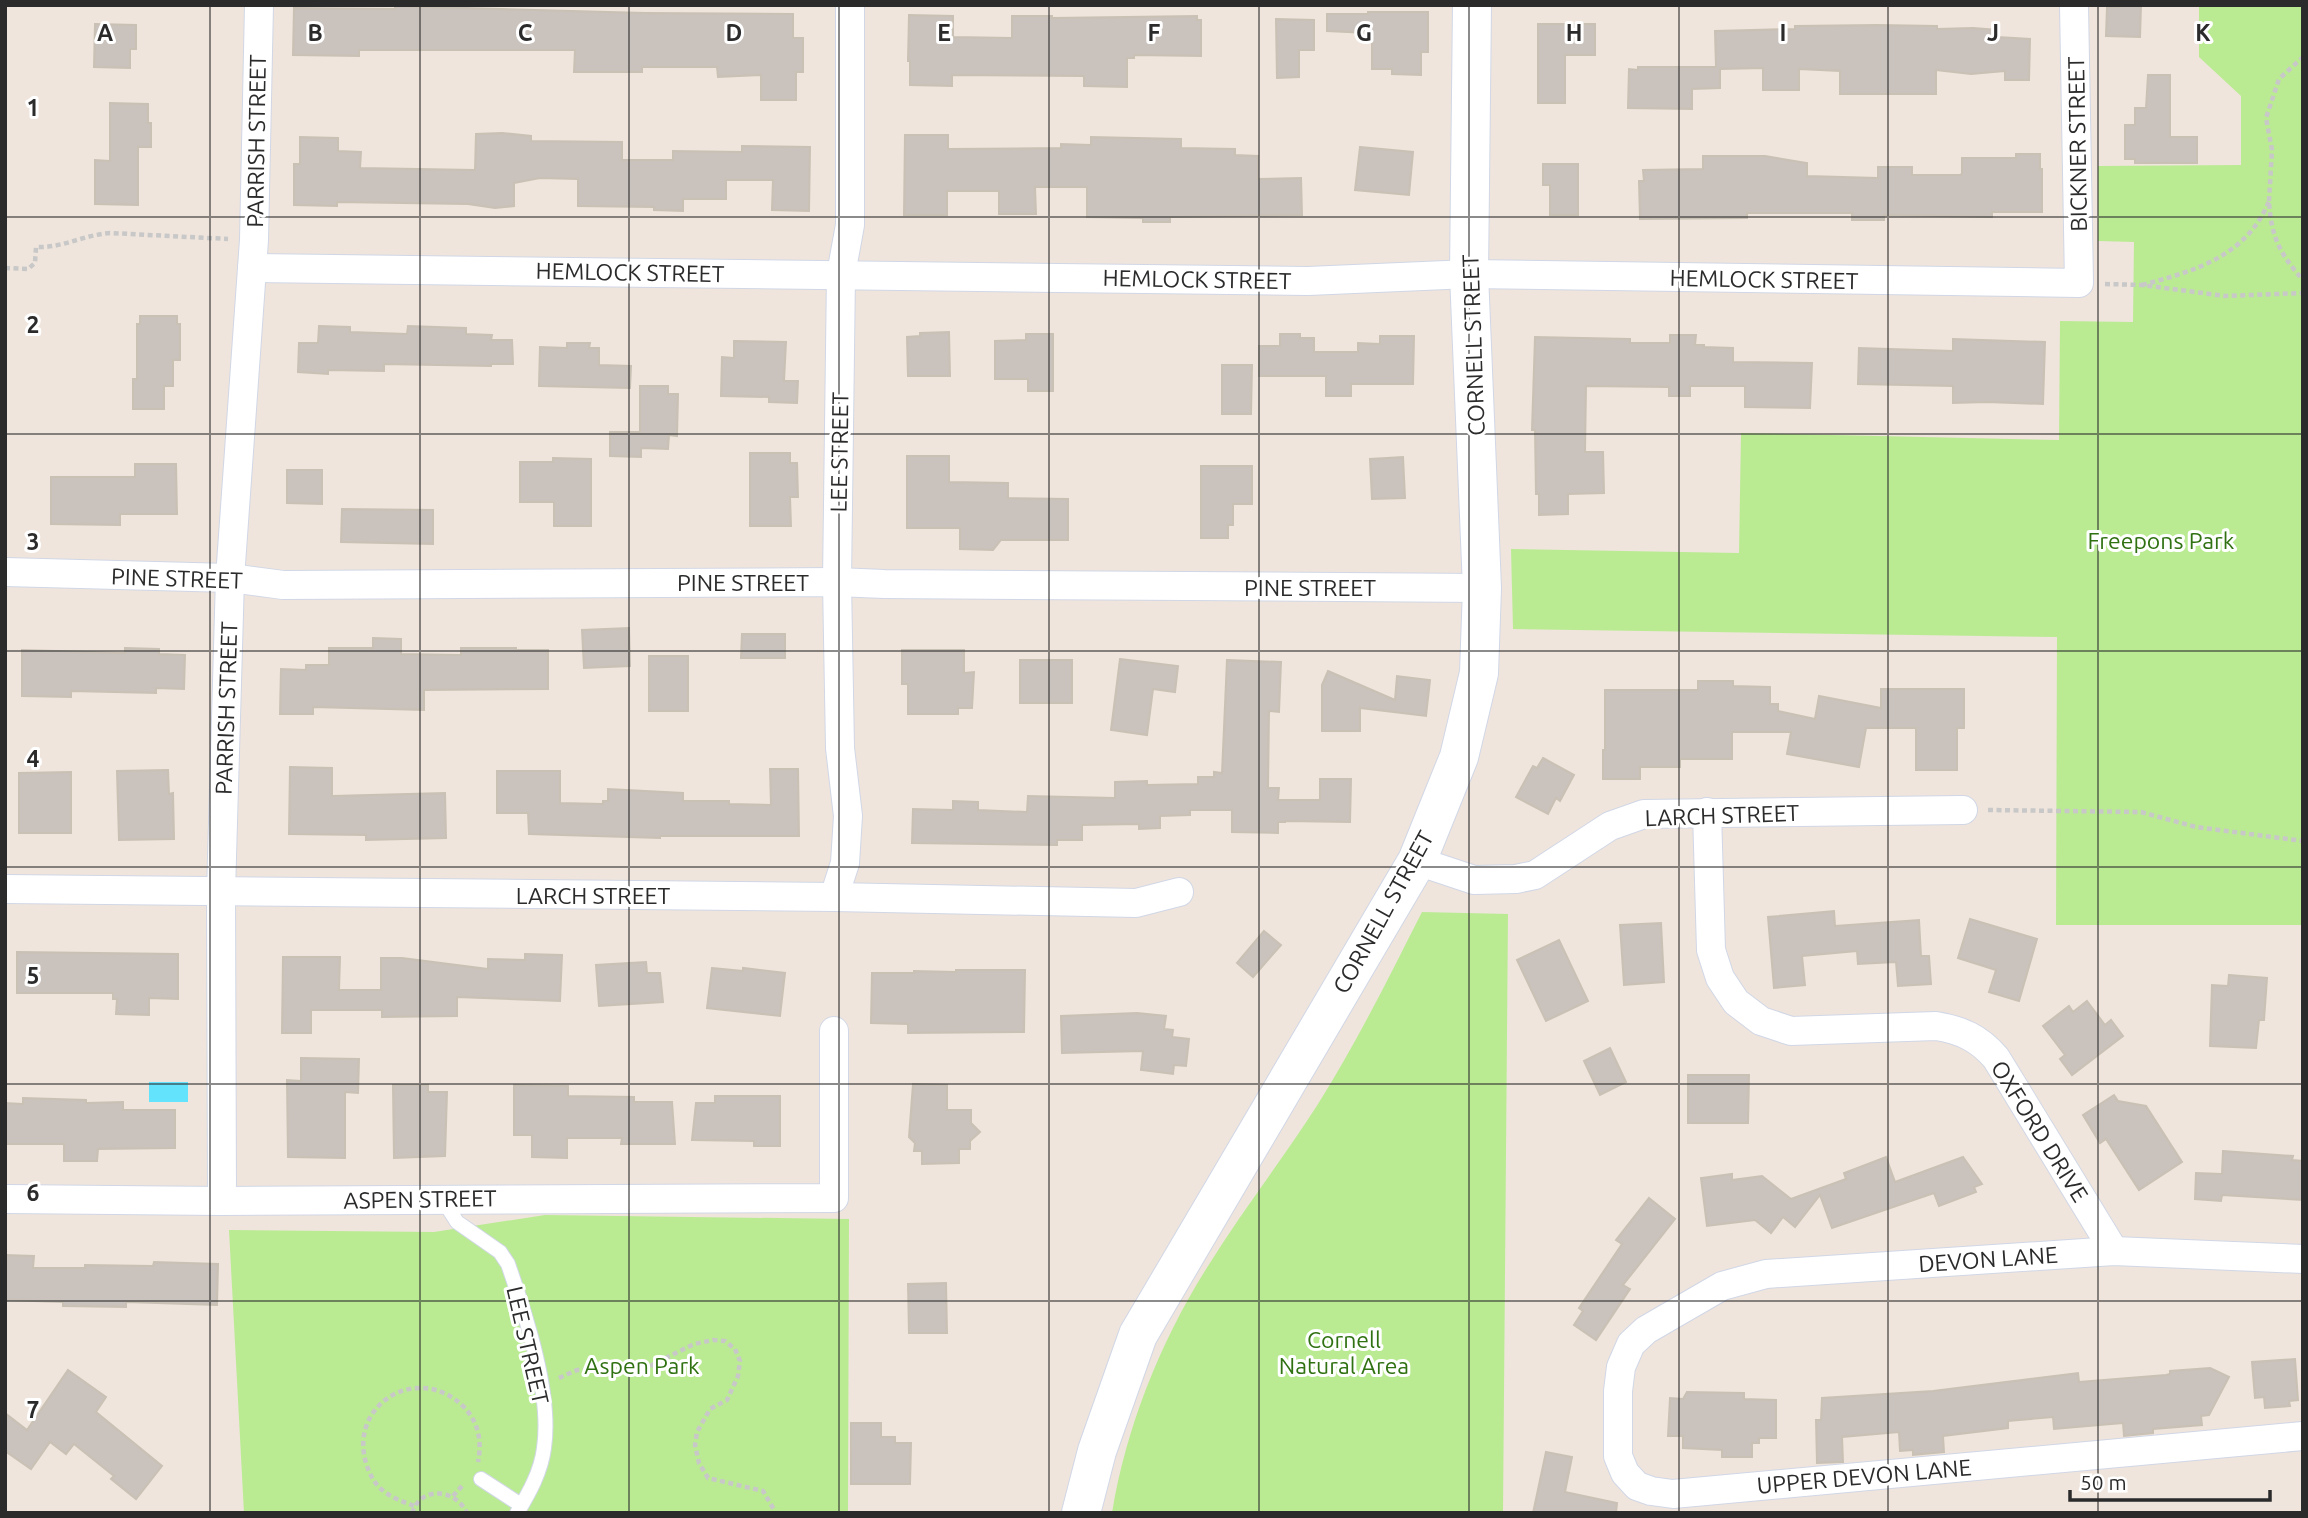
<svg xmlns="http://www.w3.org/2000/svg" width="2308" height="1518" viewBox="0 0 2308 1518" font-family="Ubuntu,sans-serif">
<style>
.green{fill:#baeb93}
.water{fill:#64e3fc}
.building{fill:#cac2bc;stroke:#cac1b5;stroke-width:2}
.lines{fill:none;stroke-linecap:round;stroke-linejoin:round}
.lane-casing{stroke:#d1d7e6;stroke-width:16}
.street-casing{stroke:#d1d7e6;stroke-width:30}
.secondary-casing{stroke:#d1d7e6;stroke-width:40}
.path{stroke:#c8c8c8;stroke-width:4.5;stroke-dasharray:5 3.5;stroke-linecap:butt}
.lane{stroke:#fff;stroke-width:14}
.street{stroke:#fff;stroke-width:28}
.secondary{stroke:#fff;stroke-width:38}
.grid{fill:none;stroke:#2b2b2b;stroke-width:2;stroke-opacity:0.55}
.labels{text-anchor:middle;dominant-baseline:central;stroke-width:6;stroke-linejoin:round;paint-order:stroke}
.street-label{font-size:23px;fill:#2b2b2b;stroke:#fff}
.park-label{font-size:23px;fill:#307112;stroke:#fff}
.grid-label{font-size:23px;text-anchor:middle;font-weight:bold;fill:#2b2b2b;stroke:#fff;stroke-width:6;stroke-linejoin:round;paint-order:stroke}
</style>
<rect width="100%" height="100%" fill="#efe5dc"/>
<g class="green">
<path d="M2199,5H2303V925H2056L2057,637L1513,629L1511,549L1739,553L1741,433L2059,440L2060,321L2133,322L2134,242L2098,241V166L2241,165V96L2199,57Z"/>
<path d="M1422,912L1508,914L1503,1513H1112C1126,1427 1161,1340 1208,1266C1242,1211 1283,1159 1318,1104C1357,1042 1389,977 1422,912Z"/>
<path d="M545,1215L849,1219L848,1513H244L229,1230L434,1232Z"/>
</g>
<rect class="water" x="149" y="1082" width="39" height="20"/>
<g class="building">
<path d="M2120,5H2141L2140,37L2106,36L2107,7H2120Z"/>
<path d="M395,6L645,13L793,14V38H803V72H796V100H761V75L718,77L717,67H642V72H574L575,50H359V56L293,55L294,8L395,9Z"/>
<path d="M1368,12H1428V52H1421V75L1392,74V69H1372V39H1368V33L1327,31V14H1368Z"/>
<path d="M909,15L953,16V37L1012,38V16H1052V18L1197,16V20H1201V56L1134,55V58H1127V87L1084,86V76L952,75V86L910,85V61H908Z"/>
<path d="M1276,19L1314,20V50H1299V77L1277,78Z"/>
<path d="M95,24L136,25V49H130V68L94,67Z"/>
<path d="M1538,24H1595V55H1565V103H1538Z"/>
<path d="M1877,25L1937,26V29L1973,28L1998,30L1997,37L2030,39L2029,80H2005V71L1971,74L1936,70V94H1840V71L1799,69V90H1763V68L1720,69V88L1692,89V109L1628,108L1629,69L1638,70V67H1716L1715,31L1795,29V26Z"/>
<path d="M2148,75H2170V137H2197V163H2135V159H2125V125H2135V108H2146Z"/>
<path d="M110,103L148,104V123H151V147H138V205L95,204V160L110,161Z"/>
<path d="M502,133L531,136V141L622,142V160H673V151L742,152V146L810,147L809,211L772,210L773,180H726V199H683V211L654,210V207L578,206V179L540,178L514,183V206L495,208L468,204L337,202V206L294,205V164H300V137L338,138V151L361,152L360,168L475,170L476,134Z"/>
<path d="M905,135H948V149L1061,148V144L1091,145V137L1181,139V148L1235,149V155L1258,156V179L1301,178L1302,215L1170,217V222H1143V218L1087,217V187H1035L1036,214H999V191H947V215H904Z"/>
<path d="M1360,147L1413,152L1409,195L1355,190Z"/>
<path d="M2016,154H2040V169H2042V212H1992V217L1884,215V220H1852V213H1747V218L1640,219L1639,181H1644L1643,170L1703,169V156H1765L1807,163V176L1878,178V167H1912V175H1960L1962,174V158H2016Z"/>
<path d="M1543,164H1578V215H1550V185H1543Z"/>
<path d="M140,316H177V324H180V360H173V386H164V409H133V379H137V324H140Z"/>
<path d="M319,326L350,327V332L407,334L408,326L466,328V334L492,335L491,340H512L513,364H491V366L384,364V371L328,370V374L298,372L299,343H318Z"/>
<path d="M949,332L950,376H908L907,337L920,336V333Z"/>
<path d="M1026,334H1053V391H1028V379H995V341L1026,340Z"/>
<path d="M1280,334H1300V338H1314V352H1358V343L1380,344V336H1414L1413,384H1351V396H1326V376H1259V346H1280Z"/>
<path d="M1670,335H1696L1695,345H1704V347L1733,348V362L1812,363L1810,408L1745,407V386H1690V396H1669V387L1586,386L1585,452H1603L1604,493L1568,494V514L1539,515V494H1536L1535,430H1532L1535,337L1630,339V343H1670Z"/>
<path d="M1953,339L2045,342L2043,404L1987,402L1953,403V386L1858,384L1859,348L1953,351Z"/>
<path d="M734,341L786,342L784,381H798L797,403L769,402V397L721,396L722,357L734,358Z"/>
<path d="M567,343H590L589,348H599V365L631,366L630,388L539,386L540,347L567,348Z"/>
<path d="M1222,365H1252L1251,414H1222Z"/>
<path d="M640,386H668V394H678L677,436L669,435L668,449L641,448V457L610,456V432H640Z"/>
<path d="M750,453H790V463H797L798,497H790L791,526H750Z"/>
<path d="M907,456H949V482L1008,483V498L1068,499V540H1001L993,550L960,549V528H907Z"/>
<path d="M1403,457L1405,498L1372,499L1370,459Z"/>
<path d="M553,458L591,459V526H554V502H520V462H553Z"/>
<path d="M135,464H176L177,514H120V525L51,524V477H135Z"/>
<path d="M1201,466H1252V504H1233V525H1228V538H1201Z"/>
<path d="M287,470H322V504L287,503Z"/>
<path d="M342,509L433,510V544L341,542Z"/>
<path d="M629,628L630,666L584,668L582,630Z"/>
<path d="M742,634H785V658H741Z"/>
<path d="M373,638L401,639V654L461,655V648H516V650H548V689L424,690V710L313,707V714H280L281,669L306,670V665H329V648H373Z"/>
<path d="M125,648L159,649V654L185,655L184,689L156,688V693L71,691V697L22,696V650L125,653Z"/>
<path d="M902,650H964V673L974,672L972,708H958V714H908V684H902Z"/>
<rect x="649" y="656" width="39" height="55"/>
<path d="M1120,659L1178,666L1175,692L1153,689L1147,735L1111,730Z"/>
<rect x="1020" y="660" width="52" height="43"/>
<path d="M1227,660L1281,662L1279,712L1269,711L1268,788H1279L1278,800H1320V779H1351L1350,822L1285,821V822H1278V833L1232,832V810H1190V815L1160,816V828L1139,829V824L1082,825V840H1057V845L912,843L913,809L953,810V801L978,802V810L1027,812L1028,796L1115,798V782L1147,781V785L1198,784V777H1214V772L1222,773Z"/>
<path d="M1328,671L1395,700L1397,676L1430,680L1426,716L1360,708V731H1322V685Z"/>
<path d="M1698,681H1733V686L1770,687V704H1778V711L1815,719L1819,696L1881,708V689H1964V728H1957V770H1916V728H1866L1859,767L1787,754L1791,732H1732V759H1680V767H1640V779H1603V750H1605V690H1698Z"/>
<path d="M1543,758L1574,775L1560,801L1556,798L1548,814L1516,797L1533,766L1537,768Z"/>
<path d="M290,767L332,768V796L445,793L446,838L366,840V835L289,834Z"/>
<path d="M770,769H798L799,836H660V838L529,834L528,813H497V771H560V803L603,804V801H608V789L683,793V801H729V804L771,805Z"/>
<path d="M168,770L169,794L173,793L174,839L119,840L117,771Z"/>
<path d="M71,772V833H19V773Z"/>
<path d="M1834,911L1835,926L1919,920L1921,956H1929L1931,984L1898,986L1896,962L1858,964L1857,951L1802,956L1805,985L1774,988L1768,917Z"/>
<path d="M1970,919L2037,939L2019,1001L1989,992L1996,970L1958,958Z"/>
<path d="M1661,923L1664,982L1624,985L1620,925Z"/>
<path d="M1264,931L1281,945L1253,977L1237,963Z"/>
<path d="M1559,940L1588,1001L1546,1021L1517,960Z"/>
<path d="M17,952L178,954V999L149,998V1015L116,1014L117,999H113V993H17Z"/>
<path d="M525,954L562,955L560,1001L457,997V1016L382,1017V1010H311V1033H282L283,957H340L339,990H381V958H402L488,969V959L525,960Z"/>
<path d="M646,962L647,973H660L663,1002L599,1006L596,965Z"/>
<path d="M712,968L743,971V968L785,973L780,1016L707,1008Z"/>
<path d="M956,970H1025L1024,1032L908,1033V1024L871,1023L872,973H914V971L956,972Z"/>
<path d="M2229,975L2267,978L2264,1020H2259L2256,1048L2210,1046L2212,985L2228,986Z"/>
<path d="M2087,1001L2105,1025L2111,1020L2123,1036L2072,1075L2060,1059L2065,1055L2043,1026L2069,1006L2073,1012Z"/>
<path d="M1137,1013L1166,1016L1164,1029L1173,1030L1172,1037L1189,1039L1186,1066L1174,1065L1173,1074L1141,1070L1143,1051L1062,1053L1061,1016Z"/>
<path d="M1610,1048L1626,1082L1600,1095L1584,1061Z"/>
<path d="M301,1058L359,1059L358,1093L345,1092V1158L288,1157L287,1080L301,1081Z"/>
<path d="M1688,1075H1749L1748,1123H1688Z"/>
<path d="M913,1084L947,1085V1110H971V1123L980,1132L970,1141V1149H959V1163L922,1164V1151H914L915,1143L909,1137Z"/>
<path d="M393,1085H428V1092H447L445,1156L394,1158Z"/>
<path d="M514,1085L568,1086V1096L634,1097V1102H672L675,1144H621L622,1138H567V1158L532,1157V1135H514Z"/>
<path d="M2114,1095L2118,1101L2146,1106L2182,1162L2139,1190L2106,1139L2100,1143L2083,1115Z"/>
<path d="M715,1096H780V1146H754V1141L692,1140L696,1103H715Z"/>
<path d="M23,1098L86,1100V1103L123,1102V1110H175V1148L98,1149L97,1161H64V1144H5V1103L23,1104Z"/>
<path d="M2223,1151L2293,1156L2292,1160L2303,1161V1200L2222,1195L2221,1201L2195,1199L2196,1173L2222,1174Z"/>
<path d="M1886,1157L1895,1182L1963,1157L1982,1184L1974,1187L1976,1192L1939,1206L1934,1193L1832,1228L1820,1195L1795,1227L1783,1217L1771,1233L1755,1220L1707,1226L1701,1178L1732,1174V1180L1762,1176L1791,1199L1846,1179L1844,1173Z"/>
<path d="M1649,1198L1675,1219L1623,1285L1630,1289L1596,1340L1574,1325L1583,1311L1579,1308L1622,1244L1616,1240Z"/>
<path d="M5,1255L34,1256L33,1268H85V1265L153,1266L154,1262L218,1264L217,1305L126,1302V1307L63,1306V1302L5,1300Z"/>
<path d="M946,1283L947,1333H909L908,1284Z"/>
<path d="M2295,1359L2298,1400L2289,1401L2290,1406L2265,1408L2264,1397L2255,1398L2252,1362Z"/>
<path d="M2210,1368L2229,1377L2209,1415L2201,1416L2202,1425L2153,1429V1433L2124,1436L2123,1423L2054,1429L2053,1417L2008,1421V1428L1943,1436L1944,1452L1913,1455V1450L1900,1451L1899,1432L1842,1437L1843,1462L1817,1463L1816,1420H1821L1822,1398L1933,1391L2078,1373L2079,1382L2166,1375L2170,1374V1371Z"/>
<path d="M68,1370L106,1397L96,1412L162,1466L136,1499L111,1479L114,1476L74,1444L66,1454L50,1442L31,1469L5,1451V1413L27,1430Z"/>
<path d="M1687,1392L1744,1393V1399L1776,1400V1438H1759V1443H1752V1457H1722V1450L1683,1448V1436H1668L1670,1398L1683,1399Z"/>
<path d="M851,1423H881V1437H895V1443H911L910,1484H851Z"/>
<path d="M1546,1452L1572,1457L1565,1492L1617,1503L1616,1513H1533Z"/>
</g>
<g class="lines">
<g class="lane-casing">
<g id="lane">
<path d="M443,1200L457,1222L500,1252L508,1264C526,1316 552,1394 544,1448C541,1472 529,1493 517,1513"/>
<path d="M481,1479L521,1505"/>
</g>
</g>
<g class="street-casing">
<g id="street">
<path d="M252,268L1308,281L1469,274L2079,283L2074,5"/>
<path d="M5,572L230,578L283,585L837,582L884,584L1482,588"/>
<path d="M1707,812L1711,950L1720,978L1736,1002L1761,1021L1791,1031L1936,1026C1961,1030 1979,1038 1996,1058L2114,1251"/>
<path d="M1417,861L1474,880L1516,879L1535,875L1610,826L1644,814L1963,810"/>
<path d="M5,889L834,897L1136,903L1179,892"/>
<path d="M834,897L845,863L848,816L840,748L837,582L841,274L850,225V5"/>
<path d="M5,1199L222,1201L834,1198V1031"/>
<path d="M222,1201L221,892L230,578L254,240L259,5"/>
<path d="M2303,1259L2114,1251L1766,1274L1722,1286L1646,1330L1631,1344L1621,1367L1618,1391V1456L1625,1473L1637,1486L1651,1491L1673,1494L2303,1436"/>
</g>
</g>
<g class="secondary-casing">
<path id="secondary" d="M1081,1513L1097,1451L1138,1335L1417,861L1459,757L1479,673L1482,588L1469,274L1472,5"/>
</g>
<g class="path">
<path d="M2269,201L2272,150L2266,118L2279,79L2303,57"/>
<path d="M5,268L28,269L35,263L36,247C63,248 83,235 110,233L228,239"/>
<path d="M2105,284L2142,285L2225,296L2303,293"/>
<path d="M2142,285C2195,271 2247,256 2269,201C2271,237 2280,254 2303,280"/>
<path d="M1988,810L2141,812L2196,827L2303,841"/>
<path d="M559,1378L577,1370L644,1369L694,1344L713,1340L725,1341L735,1349L740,1361L738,1376L727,1400L710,1409L697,1432L695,1445L699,1463L708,1478L763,1491L776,1513"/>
<path d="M453,1496L462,1486"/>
<path d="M414,1506C404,1502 394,1499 385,1492C376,1486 371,1477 367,1466C346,1405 418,1361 464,1407C479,1423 482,1442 478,1462"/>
<path d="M412,1513C421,1485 456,1489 467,1513"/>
</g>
<use href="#lane" class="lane"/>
<use href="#street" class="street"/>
<use href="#secondary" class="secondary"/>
</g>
<path class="grid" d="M210,5V1513M420,5V1513M629,5V1513M839,5V1513M1049,5V1513M1259,5V1513M1469,5V1513M1679,5V1513M1888,5V1513M2098,5V1513M5,217H2303M5,434H2303M5,651H2303M5,867H2303M5,1084H2303M5,1301H2303"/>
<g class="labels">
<g class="street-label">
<text transform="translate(256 141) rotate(-89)">PARRISH STREET</text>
<text transform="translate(2077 144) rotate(-91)">BICKNER STREET</text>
<text transform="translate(630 272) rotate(1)">HEMLOCK STREET</text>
<text transform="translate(1197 279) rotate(1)">HEMLOCK STREET</text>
<text transform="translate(1764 279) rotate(1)">HEMLOCK STREET</text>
<text transform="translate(1473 345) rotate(-92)">CORNELL STREET</text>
<text transform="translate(839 452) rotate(-89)">LEE STREET</text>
<text transform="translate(177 578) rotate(2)">PINE STREET</text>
<text x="743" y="582">PINE STREET</text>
<text x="1310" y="587">PINE STREET</text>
<text transform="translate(226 708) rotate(-88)">PARRISH STREET</text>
<text transform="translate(1722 815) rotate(-2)">LARCH STREET</text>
<text x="593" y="895">LARCH STREET</text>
<text transform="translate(1383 912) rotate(-61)">CORNELL STREET</text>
<text transform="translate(2040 1131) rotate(58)">OXFORD DRIVE</text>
<text transform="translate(420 1199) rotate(-1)">ASPEN STREET</text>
<text transform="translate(1988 1259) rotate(-4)">DEVON LANE</text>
<text transform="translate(528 1345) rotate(77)">LEE STREET</text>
<text transform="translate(1864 1476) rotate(-5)">UPPER DEVON LANE</text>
</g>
<g class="park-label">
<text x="2161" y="540">Freepons Park</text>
<text x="1344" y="1339">Cornell<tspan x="1344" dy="26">Natural Area</tspan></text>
<text x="642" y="1365">Aspen Park</text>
</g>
</g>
<g class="grid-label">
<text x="105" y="41">A</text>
<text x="315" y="41">B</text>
<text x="525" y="41">C</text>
<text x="734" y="41">D</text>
<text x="944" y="41">E</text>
<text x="1154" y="41">F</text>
<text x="1364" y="41">G</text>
<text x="1574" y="41">H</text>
<text x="1783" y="41">I</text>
<text x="1993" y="41">J</text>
<text x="2203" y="41">K</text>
<text x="33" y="116">1</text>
<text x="33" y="333">2</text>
<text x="33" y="550">3</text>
<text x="33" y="767">4</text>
<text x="33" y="984">5</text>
<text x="33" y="1201">6</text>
<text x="33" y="1418">7</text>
</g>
<rect width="2308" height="1518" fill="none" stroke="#2b2b2b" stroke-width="14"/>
<path d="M2070 1490v10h200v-10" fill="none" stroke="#2b2b2b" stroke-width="3.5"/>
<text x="2080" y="1490" font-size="21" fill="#2b2b2b" stroke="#ffffff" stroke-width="5" paint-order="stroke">50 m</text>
</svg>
